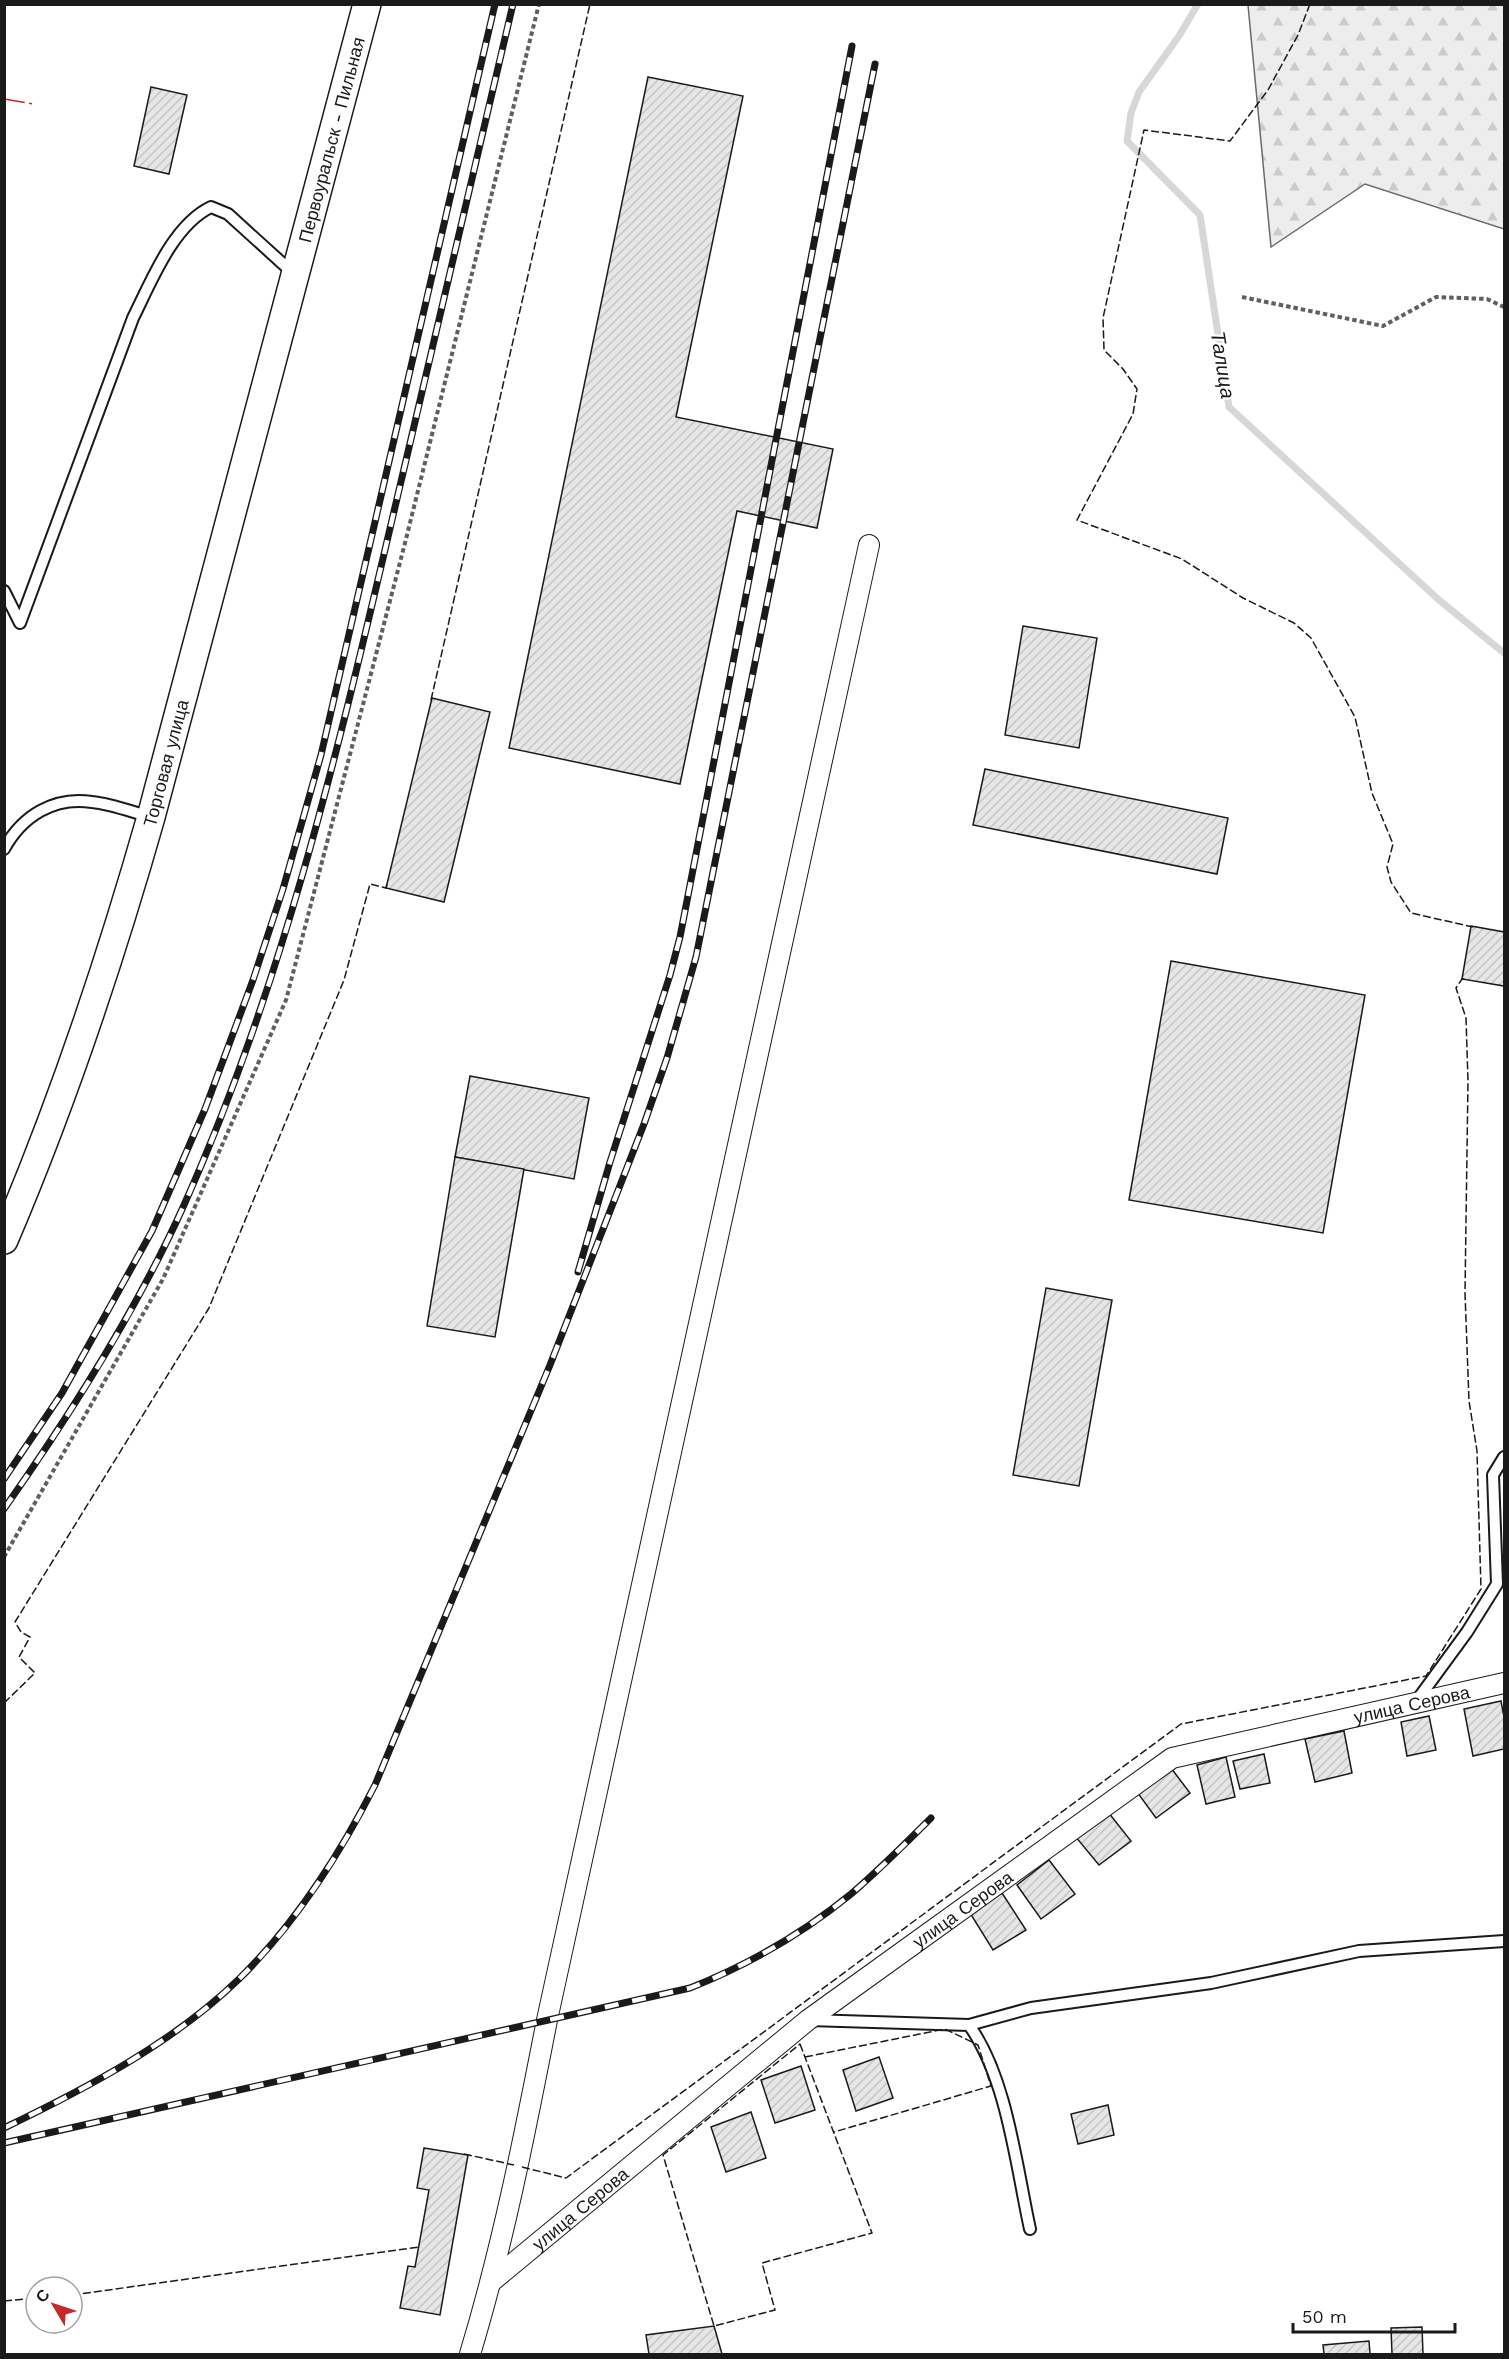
<svg xmlns="http://www.w3.org/2000/svg" width="1509" height="2359" viewBox="0 0 1509 2359" font-family="'Work Sans',sans-serif">
<style>
.forest{fill:url(#forest-firs);stroke:#6a6a6a;stroke-width:1.5}
.lines{fill:none;stroke-linecap:round;stroke-linejoin:round}
.stream{stroke:#d7d7d7;stroke-width:7}
.building{fill:url(#building-hatch);stroke:#1a1a1a;stroke-width:1.5}
.lane-casing{stroke:#1a1a1a;stroke-width:14}
.street-casing{stroke:#1a1a1a;stroke-width:22}
.secondary-casing{stroke:#1a1a1a;stroke-width:30}
.path{stroke:#5f5f5f;stroke-width:4;stroke-dasharray:4.5 3;stroke-linecap:butt}
.lane{stroke:#fff;stroke-width:10}
.street{stroke:#fff;stroke-width:20}
.secondary{stroke:#fff;stroke-width:27}
.rail-casing{stroke:#1a1a1a;stroke-width:7}
.rail{stroke:#fff;stroke-width:4.5;stroke-dasharray:14;stroke-linecap:butt}
.fence{stroke:#1a1a1a;stroke-width:1.5;stroke-dasharray:8 3;stroke-linecap:butt}
.power{stroke:#c62828;stroke-width:1.5;stroke-dasharray:21 4.5 3 4.5;stroke-linecap:butt}
.labels{text-anchor:middle;dominant-baseline:central;stroke-width:4.5;stroke-linejoin:round;paint-order:stroke}
.street-label{font-size:18px;fill:#1a1a1a;stroke:#fff}
.water-label{font-size:20px;font-style:italic;fill:#1a1a1a;stroke:#fff}
</style>
<defs>
<pattern id="forest-firs" width="22" height="20" patternUnits="userSpaceOnUse" patternTransform="scale(1.5)"><rect width="22" height="20" fill="#ededed"/><path d="M5 1l3.5 6h-7zM16 11l3.5 6h-7z" fill="#cbcbcb"/></pattern>
<pattern id="building-hatch" width="6" height="6" patternUnits="userSpaceOnUse" patternTransform="scale(1.5)"><rect width="6" height="6" fill="#e6e6e6"/><path d="M-1 1l2-2M0 6l6-6M5 7l2-2" fill="none" stroke="#c5c5c5"/></pattern>
</defs>
<rect width="100%" height="100%" fill="#fff"/>
<path class="forest" d="M1248,5H1504V229L1365,184L1271,247Z"/>
<g class="lines">
<path class="stream" d="M1198,4L1179,36L1139,92L1131,113L1127,141L1200,215L1229,407L1439,600L1504,653"/>
</g>
<g class="building">
<path d="M648,77L743,96L676,417L833,449L817,528L737,511L680,784L509,748Z"/>
<path d="M151,87L187,95L169,174L134,166Z"/>
<path d="M1023,626L1097,638L1079,748L1005,735Z"/>
<path d="M432,698L490,712L444,902L386,888Z"/>
<path d="M985,769L1228,818L1217,874L973,825Z"/>
<path d="M1471,926L1504,932V986L1462,979Z"/>
<path d="M1171,961L1365,995L1323,1233L1129,1200Z"/>
<path d="M470,1076L589,1098L574,1179L455,1157Z"/>
<path d="M455,1157L524,1169L495,1337L427,1326Z"/>
<path d="M1046,1288L1112,1300L1079,1486L1013,1475Z"/>
<path d="M1501,1701L1504,1717V1749L1473,1756L1464,1709Z"/>
<path d="M1429,1716L1436,1750L1407,1756L1401,1722Z"/>
<path d="M1344,1731L1352,1773L1315,1782L1305,1739Z"/>
<path d="M1264,1754L1270,1783L1240,1789L1233,1761Z"/>
<path d="M1226,1757L1235,1797L1206,1804L1197,1765Z"/>
<path d="M1171,1768L1190,1793L1156,1818L1137,1792Z"/>
<path d="M1108,1812L1131,1841L1099,1865L1075,1836Z"/>
<path d="M1049,1860L1075,1894L1041,1919L1017,1885Z"/>
<path d="M1002,1893L1026,1930L993,1950L970,1913Z"/>
<path d="M879,2057L893,2098L856,2111L843,2070Z"/>
<path d="M801,2066L815,2110L775,2123L761,2080Z"/>
<path d="M1108,2105L1114,2135L1078,2144L1071,2114Z"/>
<path d="M751,2112L766,2158L726,2172L711,2127Z"/>
<path d="M424,2148L468,2155L440,2315L400,2308L408,2266L415,2267L429,2190L417,2188Z"/>
<path d="M714,2326L722,2354H649L646,2335Z"/>
<path d="M1422,2327L1423,2354H1392L1391,2328Z"/>
<path d="M1369,2341L1370,2354H1324L1323,2345Z"/>
</g>
<g class="lines">
<g class="lane-casing">
<g id="lane">
<path d="M4,591L20,623L133,318C151,282 173,225 211,207L228,214L293,273"/>
<path d="M4,849C22,816 54,796 92,802C112,804 132,812 151,817"/>
<path d="M1415,1703L1467,1632L1497,1584L1493,1475L1504,1457"/>
<path d="M809,2020L969,2025C1007,2078 1016,2165 1030,2229"/>
<path d="M969,2025L1031,2008L1211,1983L1359,1951L1504,1941"/>
</g>
</g>
<g class="street-casing">
<g id="street">
<path id="s1" d="M492,2281L808,2020L1172,1758L1504,1683"/>
<path d="M470,2354C503,2245 525,2133 547,2020L869,545"/>
</g>
</g>
<g class="secondary-casing">
<g id="secondary">
<path id="s2" d="M4,1240C63,1102 110,961 151,817L367,4"/>
</g>
</g>
<g class="path">
<path d="M1242,297L1383,326L1436,297L1487,299L1504,307"/>
<path d="M4,1557L163,1279L286,1000L404,547L539,4"/>
</g>
<use href="#lane" class="lane"/>
<use href="#street" class="street"/>
<use href="#secondary" class="secondary"/>
<g class="rail-casing">
<g id="rail">
<path d="M578,1272L610,1162L670,975L680,937L852,46"/>
<path d="M4,1479L62,1393L152,1231L205,1109L253,980L283,889L321,755L495,4"/>
<path d="M4,1509C70,1415 137,1310 184,1205C280,991 335,764 388,537C430,359 471,182 513,4"/>
<path d="M4,2128C87,2088 173,2043 239,1979C296,1923 339,1856 375,1785L550,1365L644,1124L667,1058L696,957L875,64"/>
<path d="M4,2143L690,1988C748,1965 802,1934 851,1894C879,1870 905,1844 931,1818"/>
</g>
</g>
<use href="#rail" class="rail"/>
<g class="fence">
<path d="M1310,4L1298,35L1268,90L1230,141L1144,130L1103,318L1104,350L1123,369L1137,389L1133,414L1077,520L1182,559L1243,598L1294,623L1311,638L1355,717L1372,793L1393,844L1387,867L1391,882L1411,913L1473,927"/>
<path d="M431,700L590,4"/>
<path d="M4,1703L35,1673L19,1657L30,1637L21,1632L15,1622L209,1308L344,980L370,884L386,888L387,884"/>
<path d="M800,2044L872,2233L762,2263L775,2310L714,2326L663,2155Z"/>
<path d="M805,2057L945,2029L978,2045L991,2086L834,2132"/>
<path d="M464,2154L514,2165"/>
<path d="M522,2167L566,2178L1181,1724L1426,1676L1481,1589L1477,1451L1469,1401L1465,1293L1468,1081L1466,1018L1456,988L1462,979H1465"/>
<path d="M72,2295L419,2247"/>
<path d="M4,2301L36,2298"/>
</g>
<path class="power" d="M4,99L33,104"/>
</g>
<g class="labels">
<g class="street-label">
<text stroke="none"><textPath href="#s2" startOffset="1149">Первоуральск - Пильная</textPath></text>
<text stroke="none"><textPath href="#s2" startOffset="504">Торговая улица</textPath></text>
<text stroke="none"><textPath href="#s1" startOffset="1104">улица Серова</textPath></text>
<text stroke="none"><textPath href="#s1" startOffset="600">улица Серова</textPath></text>
<text stroke="none"><textPath href="#s1" startOffset="114">улица Серова</textPath></text>
</g>
<g class="water-label">
<text transform="translate(1223 365) rotate(81)">Талица</text>
</g>
</g>
<rect width="1509" height="2359" fill="none" stroke="#1a1a1a" stroke-width="12"/>
<g transform="translate(54 2305) rotate(309)"><circle r="28" fill="#ffffff" stroke="#a3a3a3" stroke-width="1.5"/>
<path d="M0-4.5L10 22L0 15L-10 22Z" fill="#c62828"/>
<text y="-9" font-size="16" font-weight="bold" text-anchor="middle" fill="#1a1a1a">С</text>
</g>
<path d="M1293 2323v9h162v-9" fill="none" stroke="#1a1a1a" stroke-width="3"/>
<text x="1302" y="2323" font-size="18" fill="#1a1a1a" stroke="#ffffff" stroke-width="4.5" paint-order="stroke">50 m</text>
</svg>
